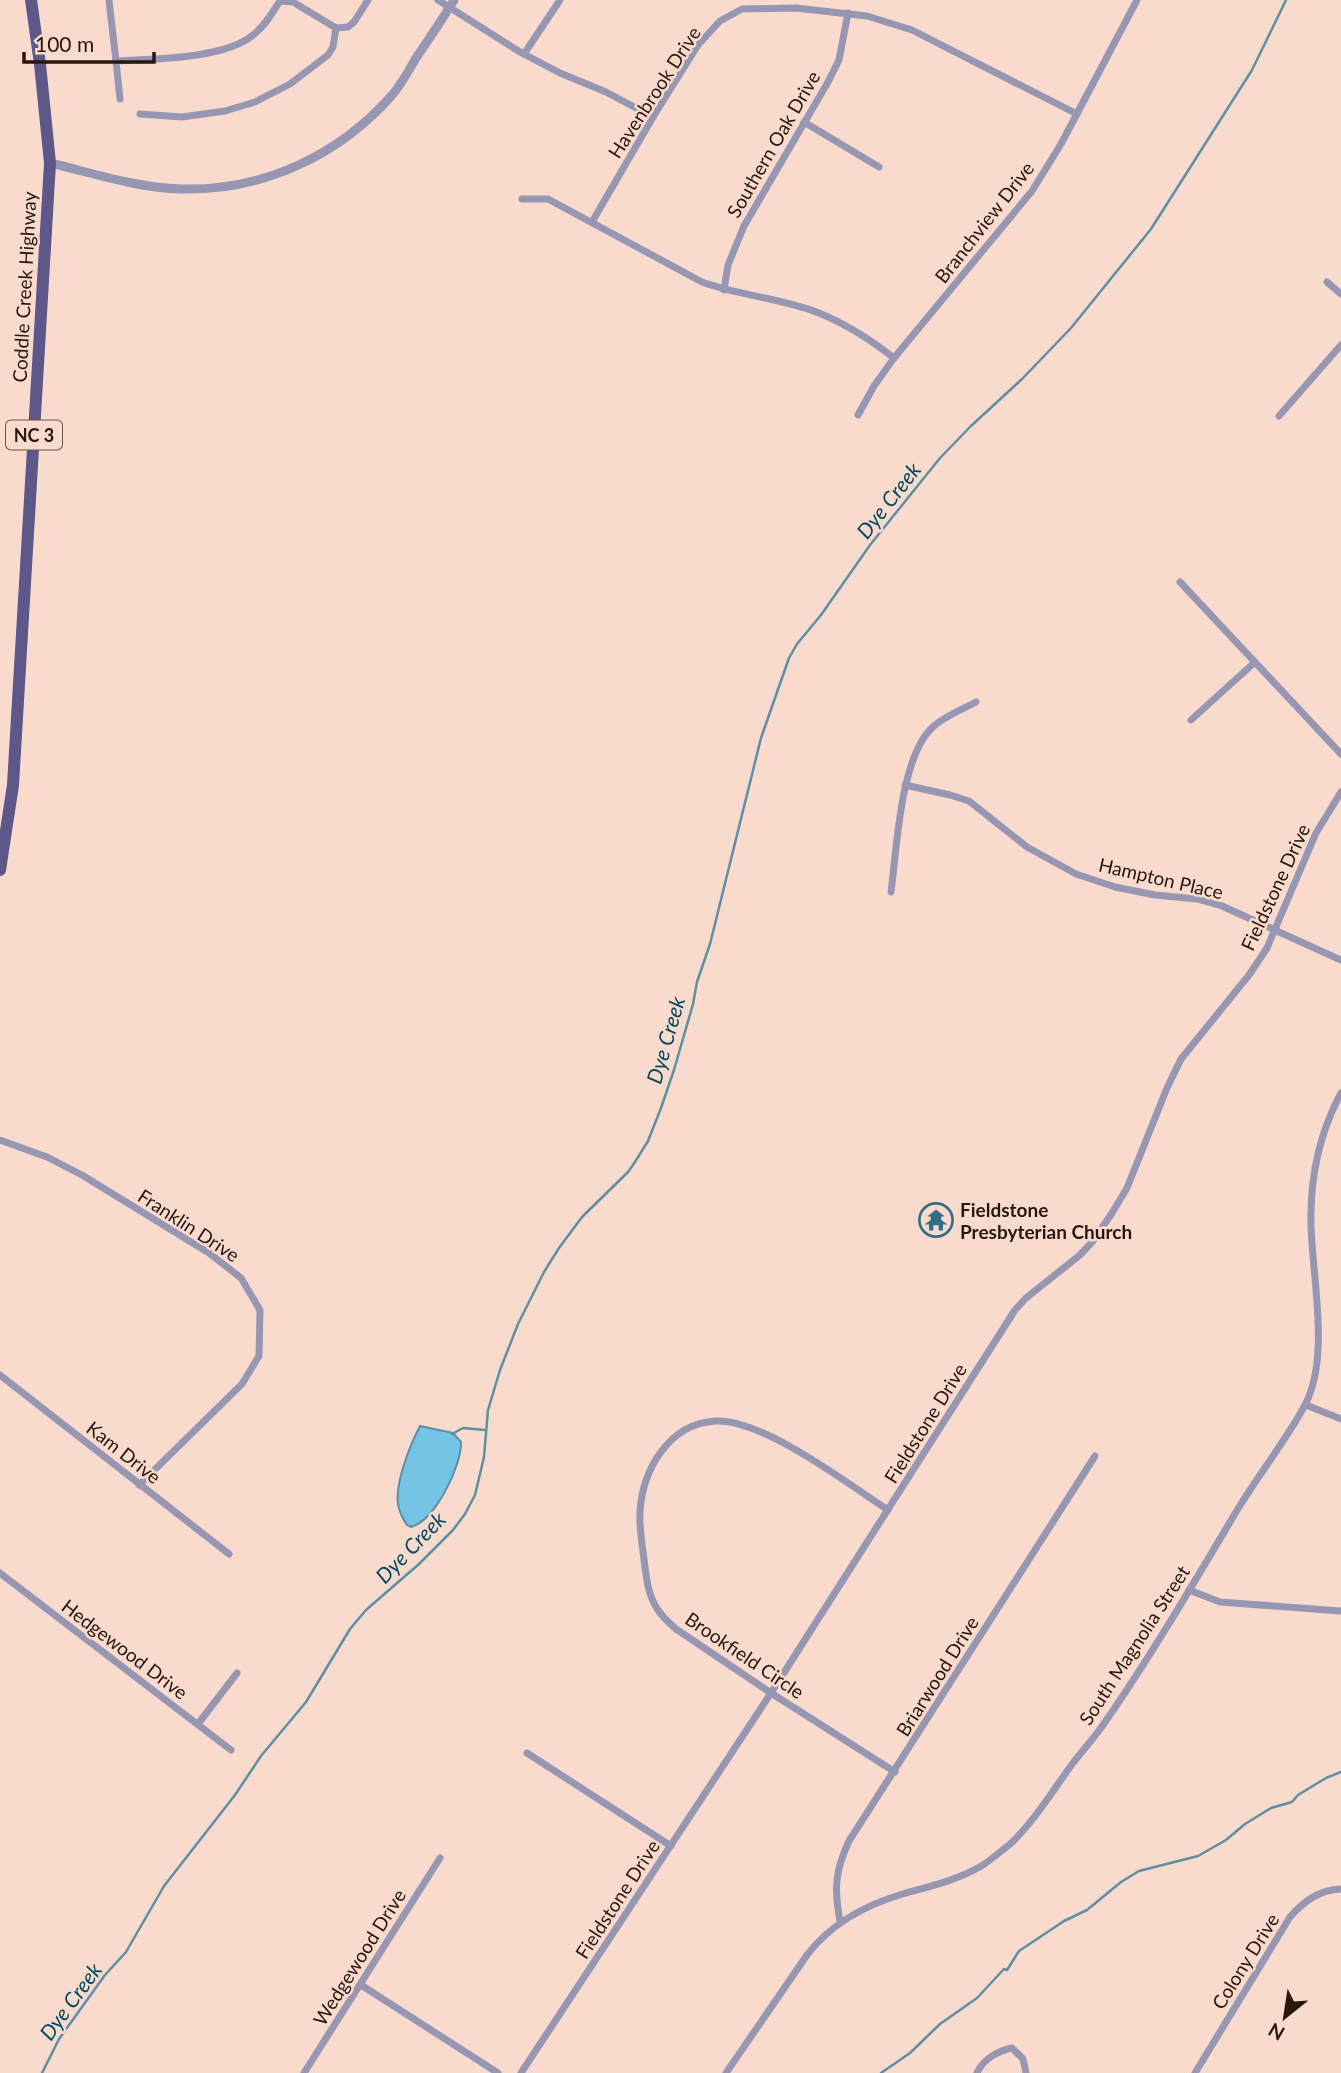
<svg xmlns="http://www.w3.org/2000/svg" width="1341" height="2073" viewBox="0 0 1341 2073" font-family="Lato,sans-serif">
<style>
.water{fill:#75c3e5;stroke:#5e8fa4;stroke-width:2}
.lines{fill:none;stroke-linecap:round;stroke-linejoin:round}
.stream{stroke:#5e8fa4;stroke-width:2.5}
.minor{stroke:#9897b3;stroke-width:7}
.tertiary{stroke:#9897b3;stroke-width:9}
.primary{stroke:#5d5889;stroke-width:12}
.labels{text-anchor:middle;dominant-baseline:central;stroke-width:5;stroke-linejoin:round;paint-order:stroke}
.shield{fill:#f9dbcd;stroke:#675247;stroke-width:2}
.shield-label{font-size:18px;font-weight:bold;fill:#28170e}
.street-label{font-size:19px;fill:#28170e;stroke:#f9dbcd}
.poi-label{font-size:19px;font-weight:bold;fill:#28170e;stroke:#f9dbcd;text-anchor:start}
.water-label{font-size:21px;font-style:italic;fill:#024960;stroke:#f9dbcd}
</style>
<rect width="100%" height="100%" fill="#f9dbcd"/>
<path class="water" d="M420,1426L453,1433L461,1442C462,1465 435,1521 411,1527L407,1525C403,1519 399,1511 398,1504C395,1483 410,1445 420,1426Z"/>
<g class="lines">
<g class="stream">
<path d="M452,1434L463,1428L485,1430"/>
<path d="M42,2073L59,2039L105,1975L126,1952L164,1886L235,1795L261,1756L306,1702L350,1629L366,1610L419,1564L453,1530L465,1514L475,1495L484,1457L488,1410L500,1370L518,1324L544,1272L559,1248L582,1217L628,1172L635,1162L648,1141L661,1108L674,1070L693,1004L697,982L710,944L761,738L789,658L797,644L821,615L870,545L940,458L971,426L1022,379L1071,328L1151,229L1252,70L1286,0"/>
<path d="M881,2073L910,2053L940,2024L977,1998L1004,1969L1007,1970L1019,1951L1064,1921L1087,1910L1121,1882L1139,1871L1198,1856L1226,1840L1245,1824L1271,1808L1292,1802L1298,1795L1326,1778L1341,1772"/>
</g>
<g class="minor">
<path d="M109,0L116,61"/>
<path d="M438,0L520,52L560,73L606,92L653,117"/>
<path d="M524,54L560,0"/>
<path d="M120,99L116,61C152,59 225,59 253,35C265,26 272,13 280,1L293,2L336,28L348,27L354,22L368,0"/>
<path d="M140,114L182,117L225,111L255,102L290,84L328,55L333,47L336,28"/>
<path d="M804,122L879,167"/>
<path d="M522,199H548L702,282C740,296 782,298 819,313C846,324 871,340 894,358"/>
<path d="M592,222L653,117L698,45L720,21L742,9L796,8L867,16L912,30L1077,114"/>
<path d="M1327,282L1341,294"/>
<path d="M724,290L728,265L744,226L828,82L839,60L848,13"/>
<path d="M858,415L874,386L894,358L1032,191L1061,144L1137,0"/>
<path d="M1279,416L1341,345"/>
<path d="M1180,582L1341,754"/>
<path d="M1191,720L1255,662"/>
<path d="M905,785L950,795L969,801L1027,847L1076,874L1115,887L1155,895L1197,899L1222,906L1341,960"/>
<path d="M891,892C897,848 900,755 934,726C945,716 963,709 976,702"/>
<path d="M0,1140L47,1157L82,1175L209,1253L241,1278L260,1310L259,1356L242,1384L139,1485"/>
<path d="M0,1375L229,1554"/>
<path d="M1306,1405L1341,1419"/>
<path d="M888,1510C848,1484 762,1418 715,1421C669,1424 643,1469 640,1511C639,1527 642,1543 644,1559C646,1574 647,1591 655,1605C660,1615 668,1622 676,1629L771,1693L895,1772"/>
<path d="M0,1573L231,1750"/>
<path d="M1189,1590L1220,1602L1341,1611"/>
<path d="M198,1724L237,1673"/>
<path d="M527,1753L671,1846"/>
<path d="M840,1921C834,1889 835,1871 849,1841L1095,1456"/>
<path d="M361,1985L498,2073"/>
<path d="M304,2073L440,1858"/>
<path d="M521,2073L771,1693L1015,1310L1026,1298L1080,1255L1093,1241L1112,1213L1127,1188L1167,1088L1181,1059L1249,975L1267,948L1316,833L1341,792"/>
<path d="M726,2073L807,1955C832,1922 867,1904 906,1893C932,1886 960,1879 983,1865C992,1859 1001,1851 1009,1845C1034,1822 1053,1790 1073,1763C1083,1750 1094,1738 1103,1725C1149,1659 1192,1586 1233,1517C1255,1479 1283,1445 1304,1407C1331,1358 1312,1278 1311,1224C1310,1178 1319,1134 1341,1093"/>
<path d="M977,2073C983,2059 998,2051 1012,2048L1023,2059L1026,2073"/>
<path d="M1195,2073L1290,1917C1304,1901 1319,1890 1341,1889"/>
</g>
<path class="tertiary" d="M50,163C93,173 137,188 181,189C263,191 339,156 393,94C402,83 409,70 416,58C429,39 442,20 454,0"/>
<path class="primary" d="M0,870L13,785L50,163L40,64L31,0"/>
</g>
<defs>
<g id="temple-ring" transform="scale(1.75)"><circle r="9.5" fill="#f9dbcd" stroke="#326d85" stroke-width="1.5"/><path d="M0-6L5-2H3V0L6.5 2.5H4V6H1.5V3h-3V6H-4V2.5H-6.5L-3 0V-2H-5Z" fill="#326d85"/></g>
</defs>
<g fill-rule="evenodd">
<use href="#temple-ring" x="936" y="1220"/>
</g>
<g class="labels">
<rect class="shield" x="6" y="420.5" width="56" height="29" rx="5"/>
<g class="shield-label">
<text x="34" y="435">NC 3</text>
</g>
<g class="street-label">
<text transform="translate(654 92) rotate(-57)">Havenbrook Drive</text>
<text transform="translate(773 144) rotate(-60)">Southern Oak Drive</text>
<text transform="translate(984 222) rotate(-52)">Branchview Drive</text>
<text transform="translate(24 287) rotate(-87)">Coddle Creek Highway</text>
<text transform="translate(1161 878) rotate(13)">Hampton Place</text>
<text transform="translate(1275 887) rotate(-65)">Fieldstone Drive</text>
<text transform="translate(189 1225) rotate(33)">Franklin Drive</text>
<text transform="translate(925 1423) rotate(-58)">Fieldstone Drive</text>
<text transform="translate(124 1452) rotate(38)">Kam Drive</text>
<text transform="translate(1134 1645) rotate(-57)">South Magnolia Street</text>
<text transform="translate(125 1649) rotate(37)">Hedgewood Drive</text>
<text transform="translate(745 1655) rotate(34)">Brookfield Circle</text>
<text transform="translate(937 1676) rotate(-58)">Briarwood Drive</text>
<text transform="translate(617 1899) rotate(-57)">Fieldstone Drive</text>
<text transform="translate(359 1957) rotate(-58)">Wedgewood Drive</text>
<text transform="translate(1245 1961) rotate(-58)">Colony Drive</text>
</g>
<g class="poi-label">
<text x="960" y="1209">Fieldstone<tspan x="960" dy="22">Presbyterian Church</tspan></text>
</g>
<g class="water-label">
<text transform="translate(888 500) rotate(-52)">Dye Creek</text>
<text transform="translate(665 1040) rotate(-74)">Dye Creek</text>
<text transform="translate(410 1547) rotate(-46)">Dye Creek</text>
<text transform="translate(70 2001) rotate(-54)">Dye Creek</text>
</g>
</g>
<g transform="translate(1285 2017) rotate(210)" stroke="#f9dbcd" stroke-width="5" paint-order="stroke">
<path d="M0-5L12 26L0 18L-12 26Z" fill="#28170e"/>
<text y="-10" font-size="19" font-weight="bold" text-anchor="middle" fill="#28170e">N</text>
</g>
<path d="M24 52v10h130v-10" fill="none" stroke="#28170e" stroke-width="3.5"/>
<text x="35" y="52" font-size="21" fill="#28170e" stroke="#f9dbcd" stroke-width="5" paint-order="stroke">100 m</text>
</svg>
